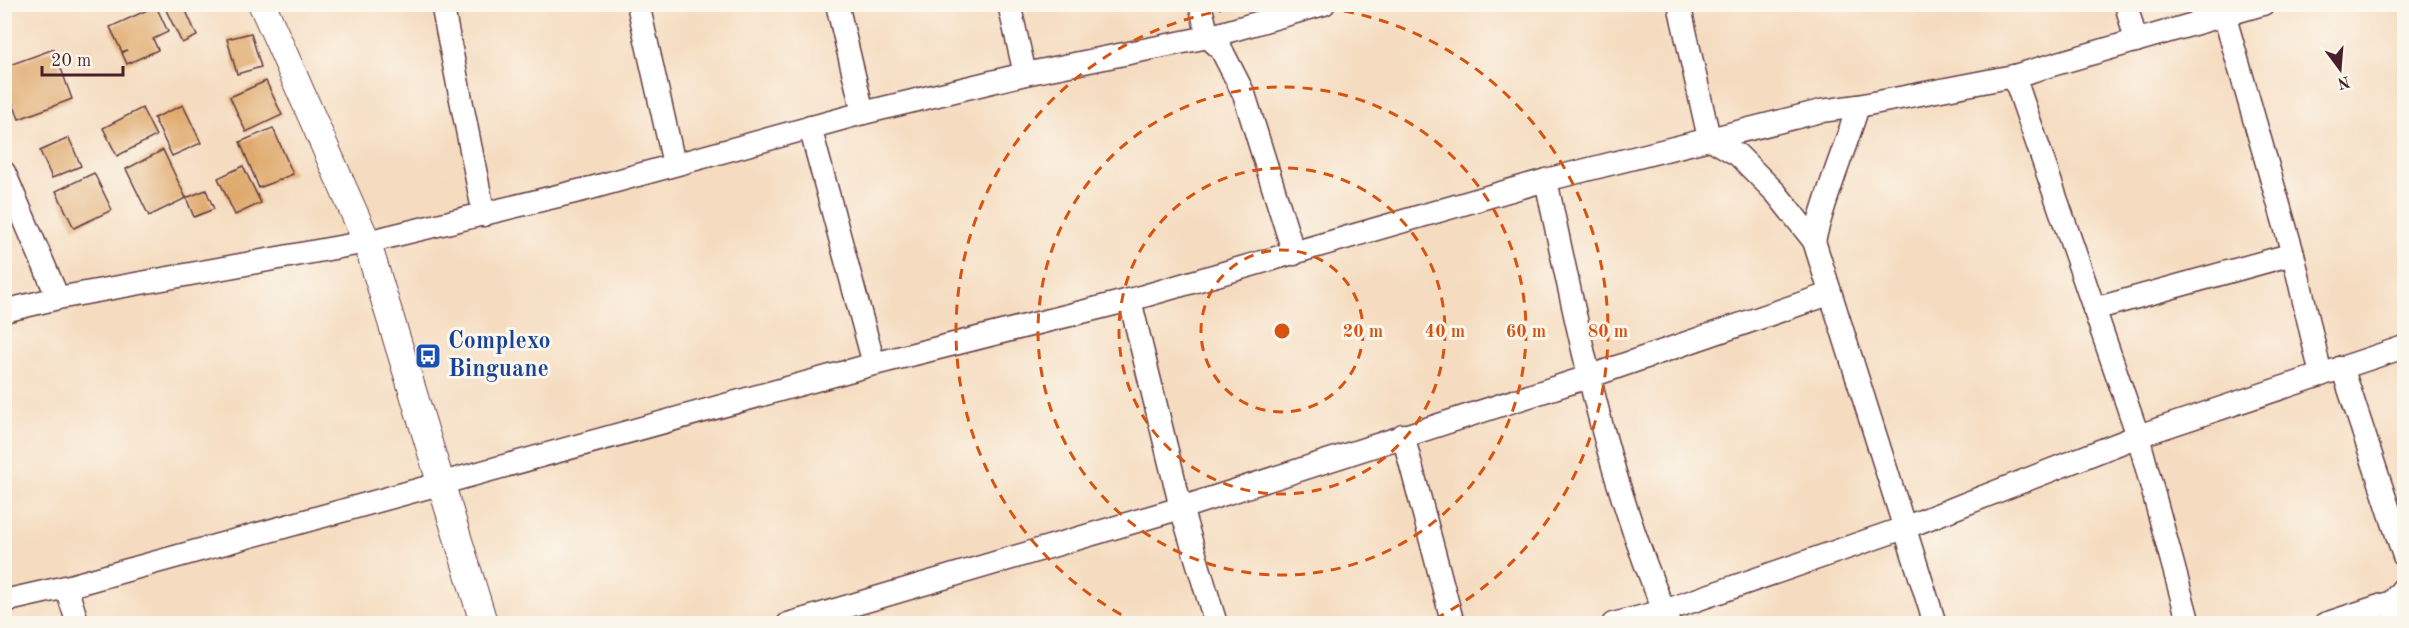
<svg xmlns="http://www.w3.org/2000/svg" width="2409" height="628" viewBox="0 0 2409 628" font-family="'Old Standard TT',serif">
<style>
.building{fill:#dfa96c}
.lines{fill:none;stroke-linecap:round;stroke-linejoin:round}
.minor-casing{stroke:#643b41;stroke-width:25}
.tertiary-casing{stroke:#643b41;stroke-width:29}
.minor{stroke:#fff;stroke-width:22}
.tertiary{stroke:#fff;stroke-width:27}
.ring{fill:none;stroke:#d8530f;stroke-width:3;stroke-dasharray:10 8}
.labels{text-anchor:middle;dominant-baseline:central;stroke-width:6;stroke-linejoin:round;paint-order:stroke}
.transit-label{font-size:24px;font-weight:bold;fill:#164399;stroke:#fbf7ec;text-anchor:start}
.centre{fill:#d8530f;stroke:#fbf7ec;stroke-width:3}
.ring-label{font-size:18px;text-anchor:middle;font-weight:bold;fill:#d8530f;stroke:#fbf7ec;stroke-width:6;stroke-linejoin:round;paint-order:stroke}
</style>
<rect width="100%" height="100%" fill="#fbf7ec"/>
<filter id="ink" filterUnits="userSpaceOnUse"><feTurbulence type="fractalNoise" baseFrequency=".0167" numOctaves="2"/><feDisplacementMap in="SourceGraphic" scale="12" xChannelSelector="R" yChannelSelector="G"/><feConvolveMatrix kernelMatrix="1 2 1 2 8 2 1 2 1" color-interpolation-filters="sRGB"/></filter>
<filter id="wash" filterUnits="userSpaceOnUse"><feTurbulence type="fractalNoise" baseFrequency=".008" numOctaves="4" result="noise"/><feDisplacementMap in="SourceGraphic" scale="24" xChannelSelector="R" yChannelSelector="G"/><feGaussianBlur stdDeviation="1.35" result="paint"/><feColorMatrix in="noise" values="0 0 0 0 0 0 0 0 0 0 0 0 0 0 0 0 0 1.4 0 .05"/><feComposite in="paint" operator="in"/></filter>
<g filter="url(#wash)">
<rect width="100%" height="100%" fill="#f5dcc0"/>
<g id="blocks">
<g class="building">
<path d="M172,4H183L197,36L182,43L165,8Z"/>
<path d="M156,6L168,32L153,39L158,50L127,64L122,53L127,50L122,52L110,27Z"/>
<path d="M251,33L261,67L237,74L227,39Z"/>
<path d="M54,49L72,99L19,119L4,79V67Z"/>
<path d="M266,81L282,115L246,132L230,97Z"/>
<path d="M183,105L201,143L172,156L154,118Z"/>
<path d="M142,108L156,136L117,156L103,128Z"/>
<path d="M273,128L293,174L259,188L240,142Z"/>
<path d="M69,138L81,166L52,178L40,151Z"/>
<path d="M163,150L186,198L149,216L126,169Z"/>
<path d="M243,166L261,203L235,215L218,178Z"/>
<path d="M94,173L112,210L74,228L56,191Z"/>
<path d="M206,190L214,209L194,217L186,198Z"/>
</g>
</g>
</g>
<g filter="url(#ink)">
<use href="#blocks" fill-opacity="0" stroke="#643b41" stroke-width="1.5"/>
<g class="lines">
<g class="minor-casing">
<g id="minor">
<path d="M442,4L484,215"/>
<path d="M638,4L674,164"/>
<path d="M837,4L863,113"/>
<path d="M1009,4L1025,74"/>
<path d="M1200,4L1208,37L1221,49L1244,94L1294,254"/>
<path d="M1679,4L1709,138L1738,155L1776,193L1814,241L1935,624"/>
<path d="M2126,4L2136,41"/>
<path d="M2224,14L2293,254L2321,375"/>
<path d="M2014,76L2138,436L2189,624"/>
<path d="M810,127L874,364"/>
<path d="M4,172L58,298"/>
<path d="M1546,180C1578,330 1607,483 1670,624"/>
<path d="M1814,241C1825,195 1844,152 1858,106"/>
<path d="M1130,300L1181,508L1216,624"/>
<path d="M2094,309L2293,254"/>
<path d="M4,311L58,298L367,242L591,188L863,113L1025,74L1208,37L1324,4"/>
<path d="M2342,367L2404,556"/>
<path d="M1403,435L1453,624"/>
<path d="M66,587L78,624"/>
<path d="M4,601L66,587L874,364L1130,300L1546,180L1821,111L1858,106L2014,76L2263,4"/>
<path d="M2392,602L2398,624"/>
<path d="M788,624L1181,508L1588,377L1829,294"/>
<path d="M1613,624L1664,611L1904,528L2138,436L2404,347"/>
<path d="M2325,624L2392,602L2404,587"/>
</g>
</g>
<g class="tertiary-casing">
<path id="tertiary" d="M262,4L367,242L484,624"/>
</g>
<use href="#minor" class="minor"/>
<use href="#tertiary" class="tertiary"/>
</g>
</g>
<g class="ring">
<circle cx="1282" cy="331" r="81"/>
<circle cx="1282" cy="331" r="163"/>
<circle cx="1282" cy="331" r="244"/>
<path d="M1137 623A326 326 0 1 1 1427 623"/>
</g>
<defs>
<g id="bus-square" transform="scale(1.35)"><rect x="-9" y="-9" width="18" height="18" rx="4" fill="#1a4fb4" stroke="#fbf7ec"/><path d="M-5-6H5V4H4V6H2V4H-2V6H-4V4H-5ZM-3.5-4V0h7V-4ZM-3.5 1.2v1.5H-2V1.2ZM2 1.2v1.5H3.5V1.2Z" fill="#fff"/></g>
</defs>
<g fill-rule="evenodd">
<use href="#bus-square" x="428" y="356"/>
</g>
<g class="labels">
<g class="transit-label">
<text x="448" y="342">Complexo<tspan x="448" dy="28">Binguane</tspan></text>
</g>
</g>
<circle cx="1282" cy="331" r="9" class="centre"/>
<g class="ring-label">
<text x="1363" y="337">20 m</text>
<text x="1445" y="337">40 m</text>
<text x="1526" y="337">60 m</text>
<text x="1608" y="337">80 m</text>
</g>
<rect width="2409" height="628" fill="none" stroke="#fbf7ec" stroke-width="24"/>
<g transform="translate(2340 69) rotate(164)" stroke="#fbf7ec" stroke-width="4.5" paint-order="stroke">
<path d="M0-4.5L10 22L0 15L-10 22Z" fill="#4a1f2b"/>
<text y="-9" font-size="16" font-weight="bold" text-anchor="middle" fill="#4a1f2b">N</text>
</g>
<path d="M42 66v9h81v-9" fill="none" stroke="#4a1f2b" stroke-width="3"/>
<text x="51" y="66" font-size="18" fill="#4a1f2b" stroke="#fbf7ec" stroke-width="4.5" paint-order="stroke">20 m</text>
</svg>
